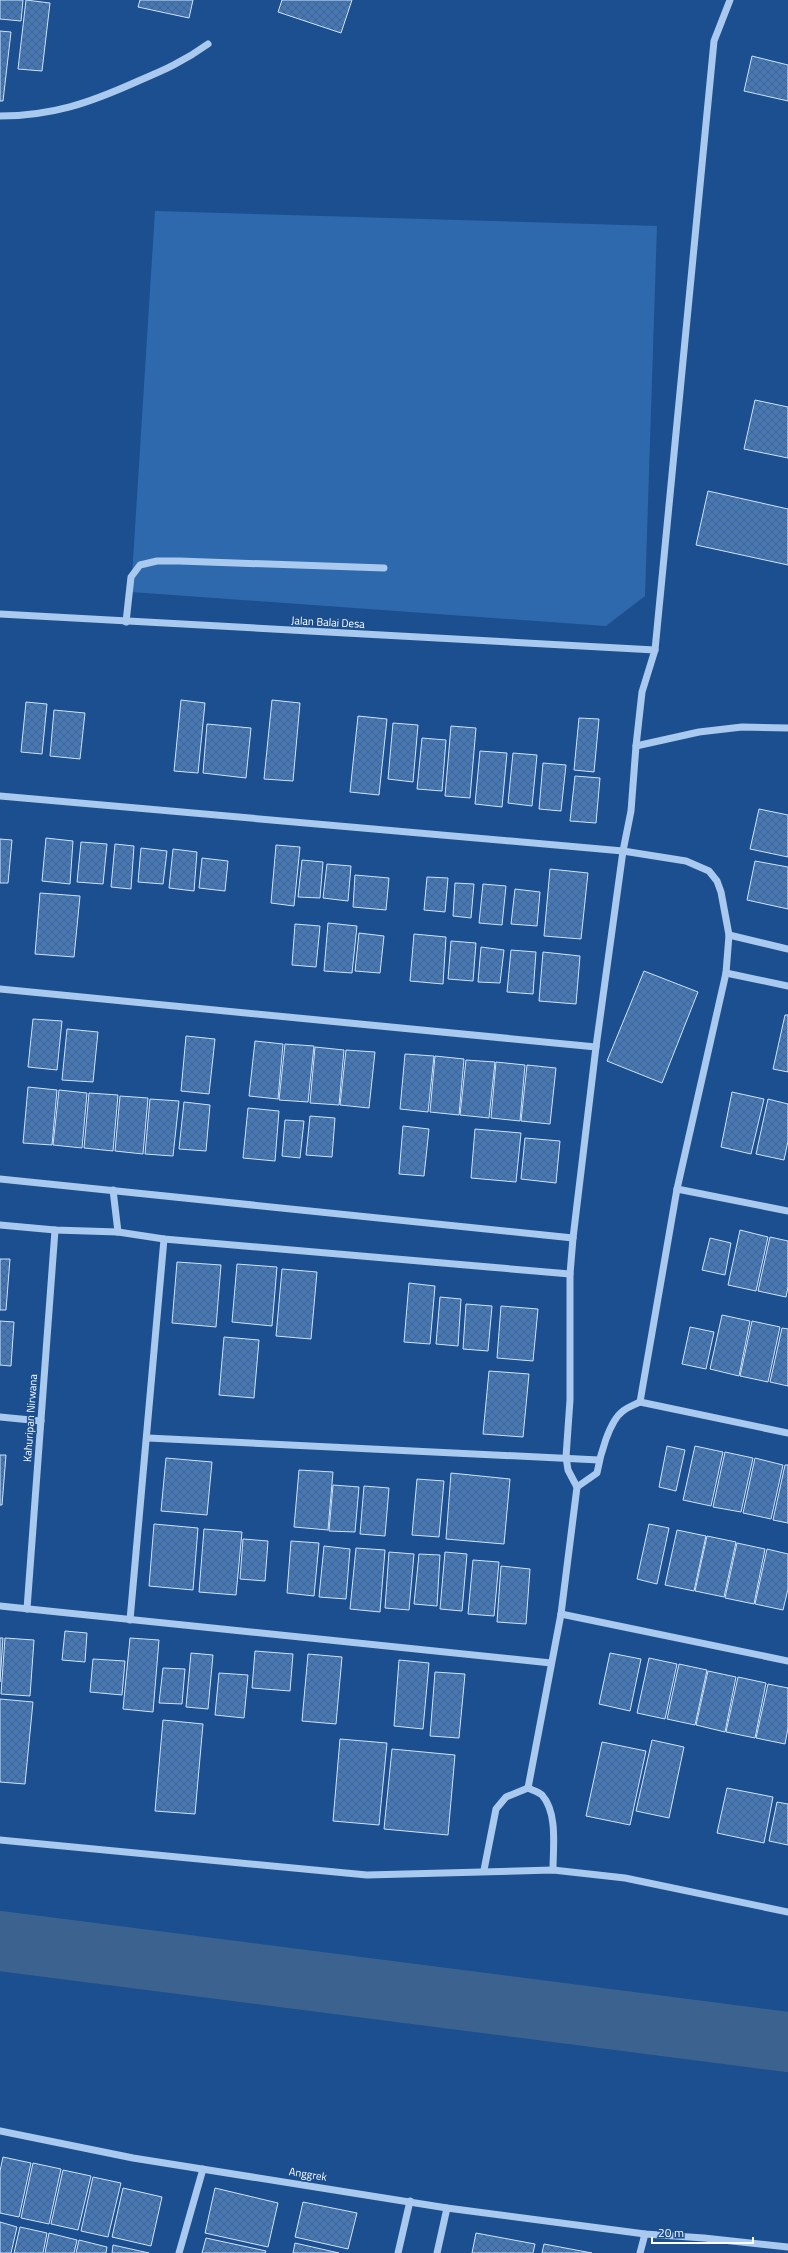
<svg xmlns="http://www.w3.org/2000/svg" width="788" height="2253" viewBox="0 0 788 2253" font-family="'Titillium Web',sans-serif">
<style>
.garden{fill:#2e69ad}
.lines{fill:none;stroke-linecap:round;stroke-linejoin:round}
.river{stroke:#3c6290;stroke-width:60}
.building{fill:url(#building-cross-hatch);stroke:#cfe3fa}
.minor{stroke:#a9c9ee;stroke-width:7}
.labels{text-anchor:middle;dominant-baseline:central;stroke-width:3;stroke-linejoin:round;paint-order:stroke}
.street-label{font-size:11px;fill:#fff;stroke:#1b4f8f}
</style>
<defs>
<pattern id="building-cross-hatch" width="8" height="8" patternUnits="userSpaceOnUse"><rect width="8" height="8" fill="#4478b7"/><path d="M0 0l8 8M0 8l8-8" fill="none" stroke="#486282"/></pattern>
</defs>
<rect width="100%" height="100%" fill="#1b4f8f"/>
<path class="garden" d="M155,211L657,226L645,596L606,626L131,592Z"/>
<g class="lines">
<path class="river" d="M0,1941L788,2042"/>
</g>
<g class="building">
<path d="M0,0H23L21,21L0,19Z"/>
<path d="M26,0L50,3L42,71L18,69Z"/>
<path d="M140,0H193L189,18L138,7Z"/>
<path d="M282,0H352L341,33L278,12Z"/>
<path d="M0,31L11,32L3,101H0Z"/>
<path d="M752,56L788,65V101L744,91Z"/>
<path d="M755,400L788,407V458L744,449Z"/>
<path d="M708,491L788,509V565L696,545Z"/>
<path d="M181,700L205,703L198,773L174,771Z"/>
<path d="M272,700L300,703L293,781L264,779Z"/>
<path d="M26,702L47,704L42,754L21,752Z"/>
<path d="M54,710L85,713L80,759L50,756Z"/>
<path d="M358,716L387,719L379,795L350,792Z"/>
<path d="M579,718L599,719L594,772L574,770Z"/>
<path d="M393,723L418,725L413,782L388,779Z"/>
<path d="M207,724L251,728L246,778L203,773Z"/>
<path d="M451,726L476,728L470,798L445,796Z"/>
<path d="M422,738L446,740L442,791L417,789Z"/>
<path d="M480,751L507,753L502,807L475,804Z"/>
<path d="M513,753L537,755L532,806L508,803Z"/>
<path d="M543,763L566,765L561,811L539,809Z"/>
<path d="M575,776L600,778L596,823L570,821Z"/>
<path d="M759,809L788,815V857L750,849Z"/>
<path d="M46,838L73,841L70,884L42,881Z"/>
<path d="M0,839L12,840L8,883H0Z"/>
<path d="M81,842L107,844L103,884L77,882Z"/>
<path d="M115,844L134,846L131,889L111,887Z"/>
<path d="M276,845L300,847L294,906L271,903Z"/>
<path d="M141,848L167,851L163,884L138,882Z"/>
<path d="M173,849L197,852L194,891L169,888Z"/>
<path d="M202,858L228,861L225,891L199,888Z"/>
<path d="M302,860L323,862L320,898L298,897Z"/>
<path d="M755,861L788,867V909L747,900Z"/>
<path d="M327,864L351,866L348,901L323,898Z"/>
<path d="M550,869L588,873L581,939L544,936Z"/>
<path d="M355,875L389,878L386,910L353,907Z"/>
<path d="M427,877L448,878L445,912L424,910Z"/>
<path d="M455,883L474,884L471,918L453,916Z"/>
<path d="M483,884L506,886L502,925L479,923Z"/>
<path d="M515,889L540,892L537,926L511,924Z"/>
<path d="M40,893L80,896L74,957L35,954Z"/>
<path d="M328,923L357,926L352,973L324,971Z"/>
<path d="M295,924L320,926L316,967L292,965Z"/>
<path d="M359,933L384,936L380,973L355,971Z"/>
<path d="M414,934L446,937L443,984L410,981Z"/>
<path d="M451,941L476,943L473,981L448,979Z"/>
<path d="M481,947L504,950L500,983L478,982Z"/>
<path d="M511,950L536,952L533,994L507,992Z"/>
<path d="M543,952L580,956L576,1004L539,1001Z"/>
<path d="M644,971L698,992L662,1083L607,1061Z"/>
<path d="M785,1015H788V1072L773,1069Z"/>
<path d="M33,1019L62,1021L57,1070L28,1067Z"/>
<path d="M67,1029L98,1032L93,1082L62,1080Z"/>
<path d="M186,1036L215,1039L209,1094L181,1091Z"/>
<path d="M255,1041L283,1044L278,1099L249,1096Z"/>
<path d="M285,1044L314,1046L308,1102L279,1100Z"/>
<path d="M315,1047L344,1050L339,1105L310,1103Z"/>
<path d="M346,1050L375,1052L369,1108L340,1105Z"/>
<path d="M405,1054L434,1056L428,1112L400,1109Z"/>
<path d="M435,1056L464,1059L459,1115L430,1112Z"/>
<path d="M466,1060L495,1062L489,1118L460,1115Z"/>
<path d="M496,1062L525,1065L520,1121L491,1118Z"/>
<path d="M527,1065L556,1068L550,1124L521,1121Z"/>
<path d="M28,1087L57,1090L52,1145L23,1143Z"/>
<path d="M59,1090L87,1093L82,1148L53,1145Z"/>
<path d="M732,1092L764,1099L751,1154L721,1147Z"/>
<path d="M89,1093L118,1095L113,1151L84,1148Z"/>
<path d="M120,1096L148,1098L143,1154L115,1151Z"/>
<path d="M150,1099L179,1101L173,1156L145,1154Z"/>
<path d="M768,1099L788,1104V1141L784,1160L756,1154Z"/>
<path d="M184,1102L210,1105L206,1151L179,1149Z"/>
<path d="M248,1108L279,1111L275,1161L243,1158Z"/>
<path d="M310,1116L335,1118L332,1157L306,1155Z"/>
<path d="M285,1120L304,1121L300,1158L282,1156Z"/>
<path d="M403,1126L429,1129L424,1176L399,1174Z"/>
<path d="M475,1129L521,1133L516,1182L471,1178Z"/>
<path d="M525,1138L560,1141L556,1183L521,1179Z"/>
<path d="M740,1230L768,1237L756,1291L728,1285Z"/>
<path d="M770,1237L788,1241V1287L786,1297L758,1291Z"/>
<path d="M710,1238L731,1243L725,1275L702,1270Z"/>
<path d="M0,1259H10L6,1310H0Z"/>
<path d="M177,1262L221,1265L216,1327L172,1323Z"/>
<path d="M237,1264L277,1267L272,1326L232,1322Z"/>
<path d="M282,1269L317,1272L311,1339L276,1336Z"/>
<path d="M409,1283L435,1286L430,1344L404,1342Z"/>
<path d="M440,1297L461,1299L458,1346L436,1344Z"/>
<path d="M466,1304L492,1306L488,1351L463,1349Z"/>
<path d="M501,1306L538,1309L533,1361L497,1358Z"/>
<path d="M722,1315L750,1321L739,1376L710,1369Z"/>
<path d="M0,1321L14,1322L11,1366L0,1365Z"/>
<path d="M752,1321L780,1327L768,1382L740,1376Z"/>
<path d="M690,1327L714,1332L706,1369L682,1364Z"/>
<path d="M782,1328L788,1329V1386L770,1382Z"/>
<path d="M224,1337L259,1340L254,1398L219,1395Z"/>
<path d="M489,1371L529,1374L523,1437L483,1434Z"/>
<path d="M667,1446L685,1450L676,1491L659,1487Z"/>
<path d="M695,1446L723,1452L711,1506L683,1500Z"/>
<path d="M725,1452L753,1458L741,1512L713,1507Z"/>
<path d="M0,1455H6L2,1505H0Z"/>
<path d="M166,1458L212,1462L207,1515L161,1511Z"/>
<path d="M755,1458L783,1465L771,1519L743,1513Z"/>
<path d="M785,1465H788V1523L773,1520Z"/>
<path d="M299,1470L333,1472L328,1530L294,1527Z"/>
<path d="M451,1473L510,1479L504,1544L446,1539Z"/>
<path d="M417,1479L444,1481L439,1537L412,1535Z"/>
<path d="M333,1485L359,1487L355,1532L329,1531Z"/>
<path d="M364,1486L389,1488L385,1536L360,1534Z"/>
<path d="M154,1524L198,1528L193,1590L149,1586Z"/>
<path d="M649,1524L669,1528L657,1584L637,1579Z"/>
<path d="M204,1529L242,1532L236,1595L199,1592Z"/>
<path d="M677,1530L706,1536L694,1591L665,1585Z"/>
<path d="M707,1536L736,1542L724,1597L695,1591Z"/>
<path d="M243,1539L268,1541L265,1581L240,1579Z"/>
<path d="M291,1541L319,1543L314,1596L287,1593Z"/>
<path d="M737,1543L765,1549L754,1604L725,1598Z"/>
<path d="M324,1546L350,1549L346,1599L319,1597Z"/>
<path d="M356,1548L385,1550L380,1612L350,1609Z"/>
<path d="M767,1549L788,1554V1589L783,1610L755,1604Z"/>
<path d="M389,1552L414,1554L409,1610L385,1608Z"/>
<path d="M445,1552L467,1554L462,1611L440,1609Z"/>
<path d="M419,1554L440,1555L437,1606L414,1604Z"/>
<path d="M473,1560L499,1562L494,1616L468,1614Z"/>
<path d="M501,1566L530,1569L526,1624L497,1622Z"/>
<path d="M65,1631L87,1633L85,1662L62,1660Z"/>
<path d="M0,1638H3L0,1682Z"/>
<path d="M5,1638L34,1640L30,1696L1,1694Z"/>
<path d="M130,1638L159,1640L153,1712L123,1709Z"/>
<path d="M255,1651L293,1654L290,1691L252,1688Z"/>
<path d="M191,1653L213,1655L208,1709L186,1707Z"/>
<path d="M610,1653L641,1659L630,1711L599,1704Z"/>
<path d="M308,1654L342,1657L336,1724L302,1721Z"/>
<path d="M649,1658L677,1664L665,1719L637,1713Z"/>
<path d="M93,1659L125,1661L122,1695L90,1692Z"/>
<path d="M399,1660L429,1663L423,1729L394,1726Z"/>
<path d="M679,1664L707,1670L695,1725L667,1719Z"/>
<path d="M163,1668L185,1669L182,1704L159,1703Z"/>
<path d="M708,1671L736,1677L725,1732L696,1725Z"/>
<path d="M435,1672L465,1674L459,1738L430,1736Z"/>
<path d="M219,1673L248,1675L244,1718L215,1715Z"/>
<path d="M738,1677L766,1683L755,1738L726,1732Z"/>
<path d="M768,1684L788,1688V1728L785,1744L756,1738Z"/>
<path d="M0,1699L33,1702L25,1784L0,1782Z"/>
<path d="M163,1720L203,1724L195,1814L155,1811Z"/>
<path d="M340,1739L387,1743L379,1825L333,1821Z"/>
<path d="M652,1740L684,1747L669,1818L636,1811Z"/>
<path d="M602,1742L646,1751L630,1825L586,1816Z"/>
<path d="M392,1749L455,1755L448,1835L384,1829Z"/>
<path d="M727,1788L773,1797L764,1843L717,1833Z"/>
<path d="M777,1802L788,1804V1845L769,1841Z"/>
<path d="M3,2157L31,2163L19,2217L0,2213V2171Z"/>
<path d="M33,2163L61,2169L49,2224L21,2218Z"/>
<path d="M63,2170L91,2176L78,2230L51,2224Z"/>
<path d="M93,2177L121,2183L108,2237L81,2231Z"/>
<path d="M123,2188L162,2197L151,2246L112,2237Z"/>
<path d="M215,2188L278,2203L268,2247L205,2233Z"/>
<path d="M303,2202L357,2213L348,2249L295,2237Z"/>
<path d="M0,2222L17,2227L11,2253H0Z"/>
<path d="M20,2227L47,2233L43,2253H14Z"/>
<path d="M49,2233L77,2240L74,2253H45Z"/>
<path d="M476,2233L535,2244L533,2253H472Z"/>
<path d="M206,2238L266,2251L265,2253H202Z"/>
<path d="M79,2240L107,2247L106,2253H76Z"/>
<path d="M295,2243L339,2253H293Z"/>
<path d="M544,2244L592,2253H542Z"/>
<path d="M113,2245L149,2253H112Z"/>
</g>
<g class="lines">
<g class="minor">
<path d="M0,116C52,116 89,103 136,82C164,70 183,62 208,44"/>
<path d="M0,614L655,650"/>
<path d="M126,622L131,577L140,565L157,561H179L384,568"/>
<path d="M636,746L699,732L742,727L788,728"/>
<path d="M0,796L623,851L686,861L709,871L717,881L721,892L729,935L726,973L677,1189L640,1402C634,1405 628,1407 623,1411C609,1421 600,1456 597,1473L577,1487"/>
<path d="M729,935L788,949"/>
<path d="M726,973L788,986"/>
<path d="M0,989L596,1047"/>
<path d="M0,1179L573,1238"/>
<path d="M677,1189L788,1211"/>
<path d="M113,1190L118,1232"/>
<path d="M0,1225L55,1230L118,1232L164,1239L570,1274"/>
<path d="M640,1402L788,1433"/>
<path d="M0,1417L41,1421"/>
<path d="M148,1438L599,1460"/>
<path d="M0,1606L551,1663"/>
<path d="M27,1609L55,1230"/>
<path d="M561,1614L788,1661"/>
<path d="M130,1620L164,1239"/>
<path d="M528,1788L561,1614L577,1487L568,1470L566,1457L570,1400V1274L573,1238L596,1047L623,851L631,811L636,746L642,692L655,650L714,41L730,0"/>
<path d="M0,1840L367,1875L553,1870L625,1878L788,1912"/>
<path d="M484,1870L496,1809L506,1797L528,1788C532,1790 539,1792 542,1795C558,1813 553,1848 553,1870"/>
<path d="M0,2131L133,2158L447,2208L645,2234L704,2238L788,2247"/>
<path d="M179,2253L203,2169"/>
<path d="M398,2253L410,2201"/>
<path d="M437,2253L447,2208"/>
<path d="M640,2253L645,2234"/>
</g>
</g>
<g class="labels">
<g class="street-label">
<text transform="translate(328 622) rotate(3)">Jalan Balai Desa</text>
<text transform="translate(30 1418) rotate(-86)">Kahuripan Nirwana</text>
<text transform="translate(308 2174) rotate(9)">Anggrek</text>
</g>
</g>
<path d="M652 2237v6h101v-6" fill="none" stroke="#ffffff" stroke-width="2"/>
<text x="658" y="2237" font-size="12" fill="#ffffff" stroke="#1b4f8f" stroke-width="3" paint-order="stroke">20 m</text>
</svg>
